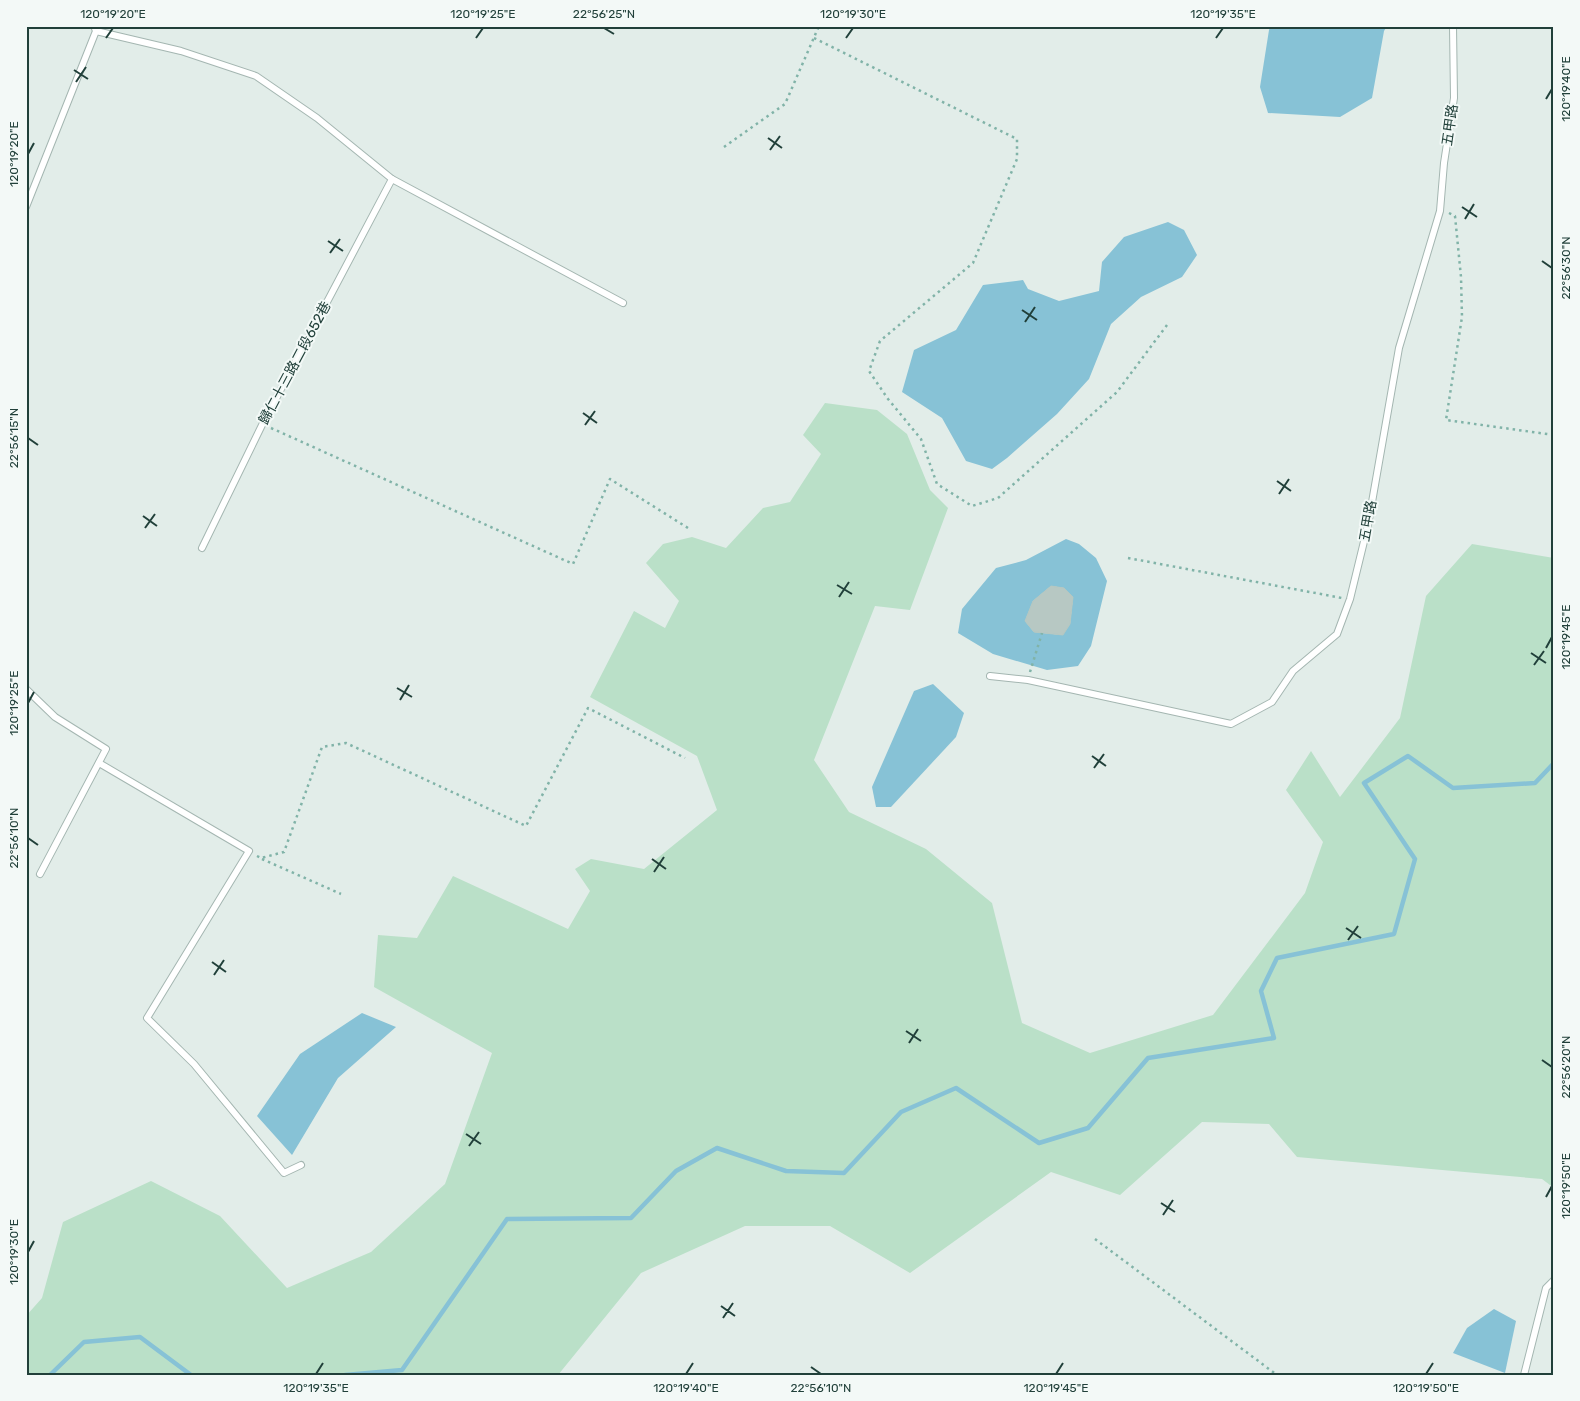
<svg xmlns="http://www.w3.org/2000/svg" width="1580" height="1401" viewBox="0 0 1580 1401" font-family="Rubik,'Noto Sans TC',sans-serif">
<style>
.green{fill:#bae0c8}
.water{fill:#87c2d6;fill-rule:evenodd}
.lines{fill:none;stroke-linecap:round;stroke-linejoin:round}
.stream{stroke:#87c2d6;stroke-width:4.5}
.building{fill:#b7c8c3;stroke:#b4c7c1}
.lane-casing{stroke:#a4b6b1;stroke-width:8}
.path{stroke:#81b3a8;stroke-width:2.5;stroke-dasharray:2.5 4;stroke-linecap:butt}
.lane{stroke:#fff;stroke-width:6}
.ticks{fill:none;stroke:#21403a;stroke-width:2}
.labels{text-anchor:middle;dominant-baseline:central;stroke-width:4;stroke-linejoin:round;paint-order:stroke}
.street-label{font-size:14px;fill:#21403a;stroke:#f3f9f7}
.neatline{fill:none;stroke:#21403a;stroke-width:2}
.ticks-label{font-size:12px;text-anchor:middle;fill:#21403a}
</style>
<rect width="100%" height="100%" fill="#e2ede9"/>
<path class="green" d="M825,403L877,410L907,434L930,490L948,508L910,610L875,606L814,760L849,812L926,849L992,903L1022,1023L1090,1053L1213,1015L1305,893L1323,842L1286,790L1311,751L1340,797L1400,718L1426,596L1472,544L1554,558V1188L1542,1179L1297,1157L1269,1124L1202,1122L1120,1195L1051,1172L910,1273L830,1226H745L641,1273L558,1375H26V1316L42,1298L63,1222L151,1181L220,1216L287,1288L371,1252L445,1184L492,1053L374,987L378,935L417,938L453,876L568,929L590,891L575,869L591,859L644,869L717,810L697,756L590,697L634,611L665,628L679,601L646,563L663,544L692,537L726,548L763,508L790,502L821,454L803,435Z"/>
<g class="water">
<path d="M1271,26H1387L1384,31L1372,98L1340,117L1268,113L1260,87L1269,30Z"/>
<path d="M1168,222L1184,230L1197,255L1182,277L1141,297L1111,324L1089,379L1057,414L1007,458L992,469L966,461L942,418L902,392L914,350L956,330L983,285L1023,280L1028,289L1059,301L1099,291L1102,262L1124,237Z"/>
<path d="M1066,539L1079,544L1096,558L1107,581L1091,646L1078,666L1047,670L993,654L958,633L962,609L996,568L1026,560ZM1051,586L1064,588L1073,597L1070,624L1062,635L1034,632L1025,621L1033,601Z"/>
<path d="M933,684L964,713L956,737L891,807H876L872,787L914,691Z"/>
<path d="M362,1013L396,1027L338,1078L292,1155L257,1116L300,1054Z"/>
<path d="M1494,1309L1516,1321L1505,1373L1453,1353L1467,1328Z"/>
</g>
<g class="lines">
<g class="stream">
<path d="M50,1375L84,1342L140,1337L191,1375"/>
<path d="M345,1375L402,1370L507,1219L631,1218L676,1171L717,1148L786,1171L844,1173L901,1112L956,1088L1039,1143L1088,1128L1148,1058L1274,1038L1261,991L1277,958L1394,934L1415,859L1364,783L1408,756L1453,788L1535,783L1554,763"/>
</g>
</g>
<path class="building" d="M1051,586L1064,588L1073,597L1070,624L1063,635L1034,632L1025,621L1033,601Z"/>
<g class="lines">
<g class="lane-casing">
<g id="lane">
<path d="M96,31L181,51L256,76L317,118L392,179L262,425L202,548"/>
<path d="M392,179L623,303"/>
<path d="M26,207L96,31L94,26"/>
<path d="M990,676L1028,680L1231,724L1272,702L1293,671L1337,634L1350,599L1368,525L1399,348L1440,211L1444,163L1454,98L1453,26"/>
<path d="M26,689L55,717L106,749L40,874"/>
<path d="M99,763L249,851L147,1018L194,1064L284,1173L301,1165"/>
<path d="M1524,1375L1546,1288L1554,1280"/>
</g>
</g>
<g class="path">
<path d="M814,38L1017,139V159L973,263L880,341L869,371L888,399L921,439L937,484L972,506L998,498L1117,392L1167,325"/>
<path d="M724,147L785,104L819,26"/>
<path d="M1449,213L1455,216L1461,277L1462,317L1446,420L1554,435"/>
<path d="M271,428L573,564L610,479L688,528"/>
<path d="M1128,558L1342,598"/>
<path d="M1030,672L1042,633"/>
<path d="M257,856L261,858L284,852L322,747L346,743L526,826L588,708L685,758"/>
<path d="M262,859L341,894"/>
<path d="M1095,1239L1277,1375"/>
</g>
<use href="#lane" class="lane"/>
</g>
<path class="ticks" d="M604,28L614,34M106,38L113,28M476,38L483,28M846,38L853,28M1216,38L1223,28M74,70L88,79M76,82L86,67M1546,99L1552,89M768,138L782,148M770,150L780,136M28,154L34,143M1462,207L1477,217M1465,219L1474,204M328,241L343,251M330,253L340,239M1542,261L1552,268M1022,310L1037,320M1025,322L1035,307M583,413L597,423M585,425L595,411M28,438L38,445M1277,481L1291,491M1279,494L1289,479M143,516L157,526M145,528L155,514M837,585L852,594M839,597L849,582M1546,648L1552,637M1531,653L1546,663M1534,665L1544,651M397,688L412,697M400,700L409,685M28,703L34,692M1092,756L1106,766M1094,768L1104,754M28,838L38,845M652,859L666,869M654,872L664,857M1346,928L1361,938M1348,940L1358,926M212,962L226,972M214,975L224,960M906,1031L921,1041M909,1043L918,1029M1542,1060L1552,1067M466,1134L481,1144M469,1146L479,1132M1546,1197L1552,1186M1161,1203L1175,1212M1163,1215L1173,1200M28,1252L34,1241M721,1306L735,1316M723,1318L733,1303M811,1367L821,1374M316,1374L323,1363M686,1374L693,1363M1056,1374L1063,1363M1426,1374L1433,1363"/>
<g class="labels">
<g class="street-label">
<text transform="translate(1450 125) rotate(-82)">五甲路</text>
<text transform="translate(295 363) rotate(-62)">歸仁十三路二段652巷</text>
<text transform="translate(1368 521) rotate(-80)">五甲路</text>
</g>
</g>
<rect width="1580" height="1401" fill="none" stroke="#f3f9f7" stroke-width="55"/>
<rect x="28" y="28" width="1524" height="1346" class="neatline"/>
<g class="ticks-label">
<text x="113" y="18">120°19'20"E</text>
<text x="483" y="18">120°19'25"E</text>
<text x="604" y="18">22°56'25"N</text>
<text x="853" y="18">120°19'30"E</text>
<text x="1223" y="18">120°19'35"E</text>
<text transform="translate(1566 89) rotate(-90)" y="4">120°19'40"E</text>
<text transform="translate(14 154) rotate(-90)" y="4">120°19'20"E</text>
<text transform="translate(1566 268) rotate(-90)" y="4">22°56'30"N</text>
<text transform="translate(14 438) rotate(-90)" y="4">22°56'15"N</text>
<text transform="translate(1566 637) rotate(-90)" y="4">120°19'45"E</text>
<text transform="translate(14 703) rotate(-90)" y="4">120°19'25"E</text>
<text transform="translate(14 838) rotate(-90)" y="4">22°56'10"N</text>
<text transform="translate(1566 1067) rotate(-90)" y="4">22°56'20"N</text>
<text transform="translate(1566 1186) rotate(-90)" y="4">120°19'50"E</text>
<text transform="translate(14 1252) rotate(-90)" y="4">120°19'30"E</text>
<text x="316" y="1392">120°19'35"E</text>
<text x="686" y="1392">120°19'40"E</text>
<text x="821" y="1392">22°56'10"N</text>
<text x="1056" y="1392">120°19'45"E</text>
<text x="1426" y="1392">120°19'50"E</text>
</g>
</svg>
